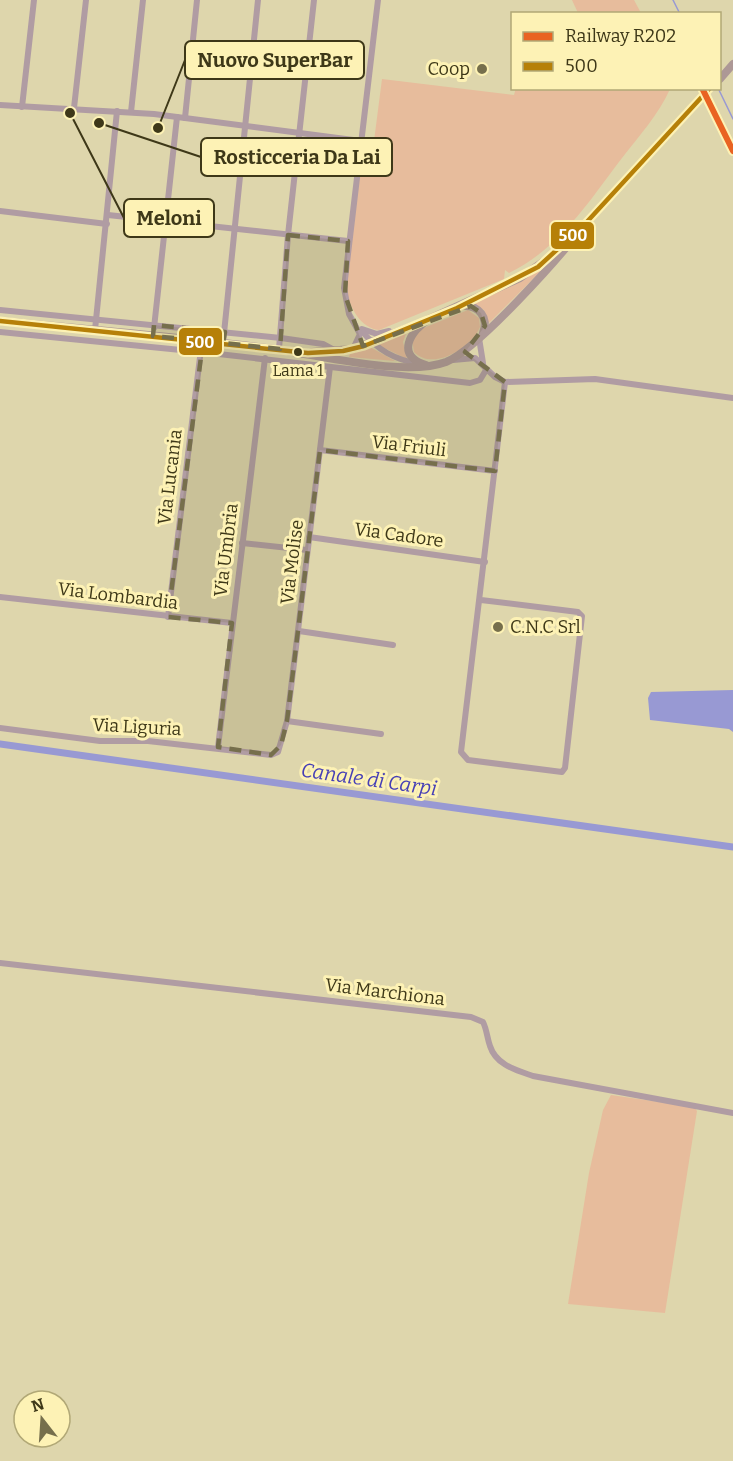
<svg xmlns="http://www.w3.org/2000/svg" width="733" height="1461" viewBox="0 0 733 1461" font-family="Bitter,serif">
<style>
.green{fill:#e7bc9c}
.water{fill:#9899d3}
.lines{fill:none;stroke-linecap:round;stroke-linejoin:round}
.stream{stroke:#9899d3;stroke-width:1.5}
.canal{stroke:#9899d3;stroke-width:7}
.minor{stroke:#b09ca3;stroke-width:6}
.major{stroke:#ad9896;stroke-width:8}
.bus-1-casing{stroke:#fdf2b5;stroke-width:9}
.bus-1{stroke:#b68008;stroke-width:4.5}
.rail-1-casing{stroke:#fdf2b5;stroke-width:10}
.rail-1{stroke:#e96322;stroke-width:6}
.marked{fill:#766f4c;fill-opacity:0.2;stroke:#766f4c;stroke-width:4.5;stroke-dasharray:12 8;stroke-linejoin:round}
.poi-dot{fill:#766f4c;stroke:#fdf2b5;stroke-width:2}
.bus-dot{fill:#3e3818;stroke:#fdf2b5;stroke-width:2}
.labels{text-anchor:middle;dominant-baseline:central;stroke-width:6;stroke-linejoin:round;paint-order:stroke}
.bus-label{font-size:16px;fill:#3e3818;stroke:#fdf2b5}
.poi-label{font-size:18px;fill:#3e3818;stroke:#fdf2b5;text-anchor:end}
.street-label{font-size:18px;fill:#3e3818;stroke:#fdf2b5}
.water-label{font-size:20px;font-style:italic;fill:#4740b6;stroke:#fdf2b5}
.leader{fill:none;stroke:#3e3818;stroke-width:2}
.callout-dot{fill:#3e3818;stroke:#fdf2b5;stroke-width:2}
.callout{fill:#fdf2b5;stroke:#3e3818;stroke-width:2}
.callout-label{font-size:20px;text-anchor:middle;font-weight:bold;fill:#3e3818}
.line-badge{stroke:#fdf2b5;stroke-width:2}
.badge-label{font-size:16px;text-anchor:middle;font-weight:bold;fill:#fff}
</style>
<rect width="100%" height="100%" fill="#ded6ac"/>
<g class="green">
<path d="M572,0H634L641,13H578Z"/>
<path d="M382,79L514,95L516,88L670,89C659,114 639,136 622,158C590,200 559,249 509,273L505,270L504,279L379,330C360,328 350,307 346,290L363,140L374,141Z"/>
<path d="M544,268L489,323L484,310L472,303Z"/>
<path d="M468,310L479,318L480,327C472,347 433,372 414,352L412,340L421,329Z"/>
<path d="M407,331L403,342L407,359L376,344Z"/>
<path d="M370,347L395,361L349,357L350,354Z"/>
<path d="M611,1095L694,1107L697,1111L665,1313L568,1304L589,1173L603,1110Z"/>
</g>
<path class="water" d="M733,690V732L729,729L650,720L648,698L651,692Z"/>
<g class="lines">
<g class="stream">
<path d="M673,0L680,14"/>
<path d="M718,88L733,119"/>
</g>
<path class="canal" d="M0,744L733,847"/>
<g class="minor">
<path d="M0,105L154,114L361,141"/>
<path d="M22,107L34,0"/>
<path d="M74,108L86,0"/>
<path d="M131,112L143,0"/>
<path d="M185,118L197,0"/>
<path d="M0,211L107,224"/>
<path d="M108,215L348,241"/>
<path d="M0,310L281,338L323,344L334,350"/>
<path d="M154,328L177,117"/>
<path d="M362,329L377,334L389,331"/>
<path d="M95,330L117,111"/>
<path d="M361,330C377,350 395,360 420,364"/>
<path d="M0,332L201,352L470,383L480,380L486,370"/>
<path d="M479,338L483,363"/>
<path d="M223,343L258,0"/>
<path d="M279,349L288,235L314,0"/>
<path d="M353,349L360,334L349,314L344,288L378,0"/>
<path d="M453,360L475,358L495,377L505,382L595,379L733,398"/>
<path d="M320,450L495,471"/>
<path d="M309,537L485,562"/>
<path d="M242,543L307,550"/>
<path d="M0,597L232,623"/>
<path d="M481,600L578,612L582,616L565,768L562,772L468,760L461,752L505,382"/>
<path d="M168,617L202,341"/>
<path d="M299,631L393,645"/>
<path d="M287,721L381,734"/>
<path d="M0,728L100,741H148L271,755L278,752L287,721L330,367"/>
<path d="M218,747L265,358"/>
<path d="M0,963L471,1017L483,1022C487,1030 487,1038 490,1046C496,1065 516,1070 533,1076L733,1113"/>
</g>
<g class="major">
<path d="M720,79L733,64"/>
<path d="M581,228L710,88"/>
<path d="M463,306C479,305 489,318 483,333"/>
<path d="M0,321C89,329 178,337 266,348C313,353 403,378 446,362C478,349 561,256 584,225"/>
<path d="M312,352L353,349L418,324"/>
<path d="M426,365C395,356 410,331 429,319L520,278L557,252"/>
</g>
<g class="bus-1-casing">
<path id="bus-1" d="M0,321L308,353L343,351L364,346L457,308L538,267L584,225L710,88"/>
</g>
<use href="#bus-1" class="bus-1"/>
<g class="rail-1-casing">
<path id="rail-1" d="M702,88L733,151"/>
</g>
<use href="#rail-1" class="rail-1"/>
</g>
<path class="marked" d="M288,235L348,241L345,295L363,346L471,306L481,313L485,326L465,352L505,382L495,471L320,450L287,721L281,745L271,755L218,747L232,623L168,617L203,341L153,336L154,325L225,332L223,343L280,349Z"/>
<g class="poi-dot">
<circle cx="482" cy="69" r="6"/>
<circle cx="498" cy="627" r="6"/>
</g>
<circle class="bus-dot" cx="298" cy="352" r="5"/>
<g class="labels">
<g class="bus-label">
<text x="298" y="370">Lama 1</text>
</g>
<g class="poi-label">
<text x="470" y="69">Coop</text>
<text x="510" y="627" text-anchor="start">C.N.C Srl</text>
</g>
<g class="street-label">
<text transform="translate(409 446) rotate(7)">Via Friuli</text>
<text transform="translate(170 477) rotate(-83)">Via Lucania</text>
<text transform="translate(399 535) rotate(8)">Via Cadore</text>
<text transform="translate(226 550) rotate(-83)">Via Umbria</text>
<text transform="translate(292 562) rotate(-83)">Via Molise</text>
<text transform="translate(118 596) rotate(7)">Via Lombardia</text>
<text transform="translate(137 727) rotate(3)">Via Liguria</text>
<text transform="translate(385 992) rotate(7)">Via Marchiona</text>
</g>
<g class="water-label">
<text transform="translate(369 779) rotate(8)">Canale di Carpi</text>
</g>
</g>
<path class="leader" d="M158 128L185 60M99 123L201 157M70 113L124 218"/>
<g class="callout-dot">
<circle cx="158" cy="128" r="6"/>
<circle cx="99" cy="123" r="6"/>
<circle cx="70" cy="113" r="6"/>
</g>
<g class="callout">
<rect x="185" y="41" width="179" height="38" rx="6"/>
<rect x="201" y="138" width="191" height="38" rx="6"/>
<rect x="124" y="199" width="90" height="38" rx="6"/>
</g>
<g class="callout-label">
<text x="275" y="67">Nuovo SuperBar</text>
<text x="297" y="164">Rosticceria Da Lai</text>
<text x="169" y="225">Meloni</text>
</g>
<g class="line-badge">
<rect x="550" y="221" width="45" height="29" rx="6" fill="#b68008"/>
<rect x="178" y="327" width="45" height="29" rx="6" fill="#b68008"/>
</g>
<g class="badge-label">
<text x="573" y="241">500</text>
<text x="200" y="348">500</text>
</g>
<rect x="511" y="12" width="210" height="78" fill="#fdf2b5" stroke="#b1a876" stroke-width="1.5"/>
<rect x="523" y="32" width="30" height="9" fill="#e96322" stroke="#b1a876" stroke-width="1.5"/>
<text x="565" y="42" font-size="18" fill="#3e3818">Railway R202</text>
<rect x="523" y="62" width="30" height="9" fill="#b68008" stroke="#b1a876" stroke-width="1.5"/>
<text x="565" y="72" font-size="18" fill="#3e3818">500</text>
<g transform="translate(42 1419) rotate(343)"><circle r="28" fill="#fdf2b5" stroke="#b1a876" stroke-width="1.5"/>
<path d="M0-4.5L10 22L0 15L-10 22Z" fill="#766f4c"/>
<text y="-9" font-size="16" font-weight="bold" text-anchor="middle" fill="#3e3818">N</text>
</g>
</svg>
